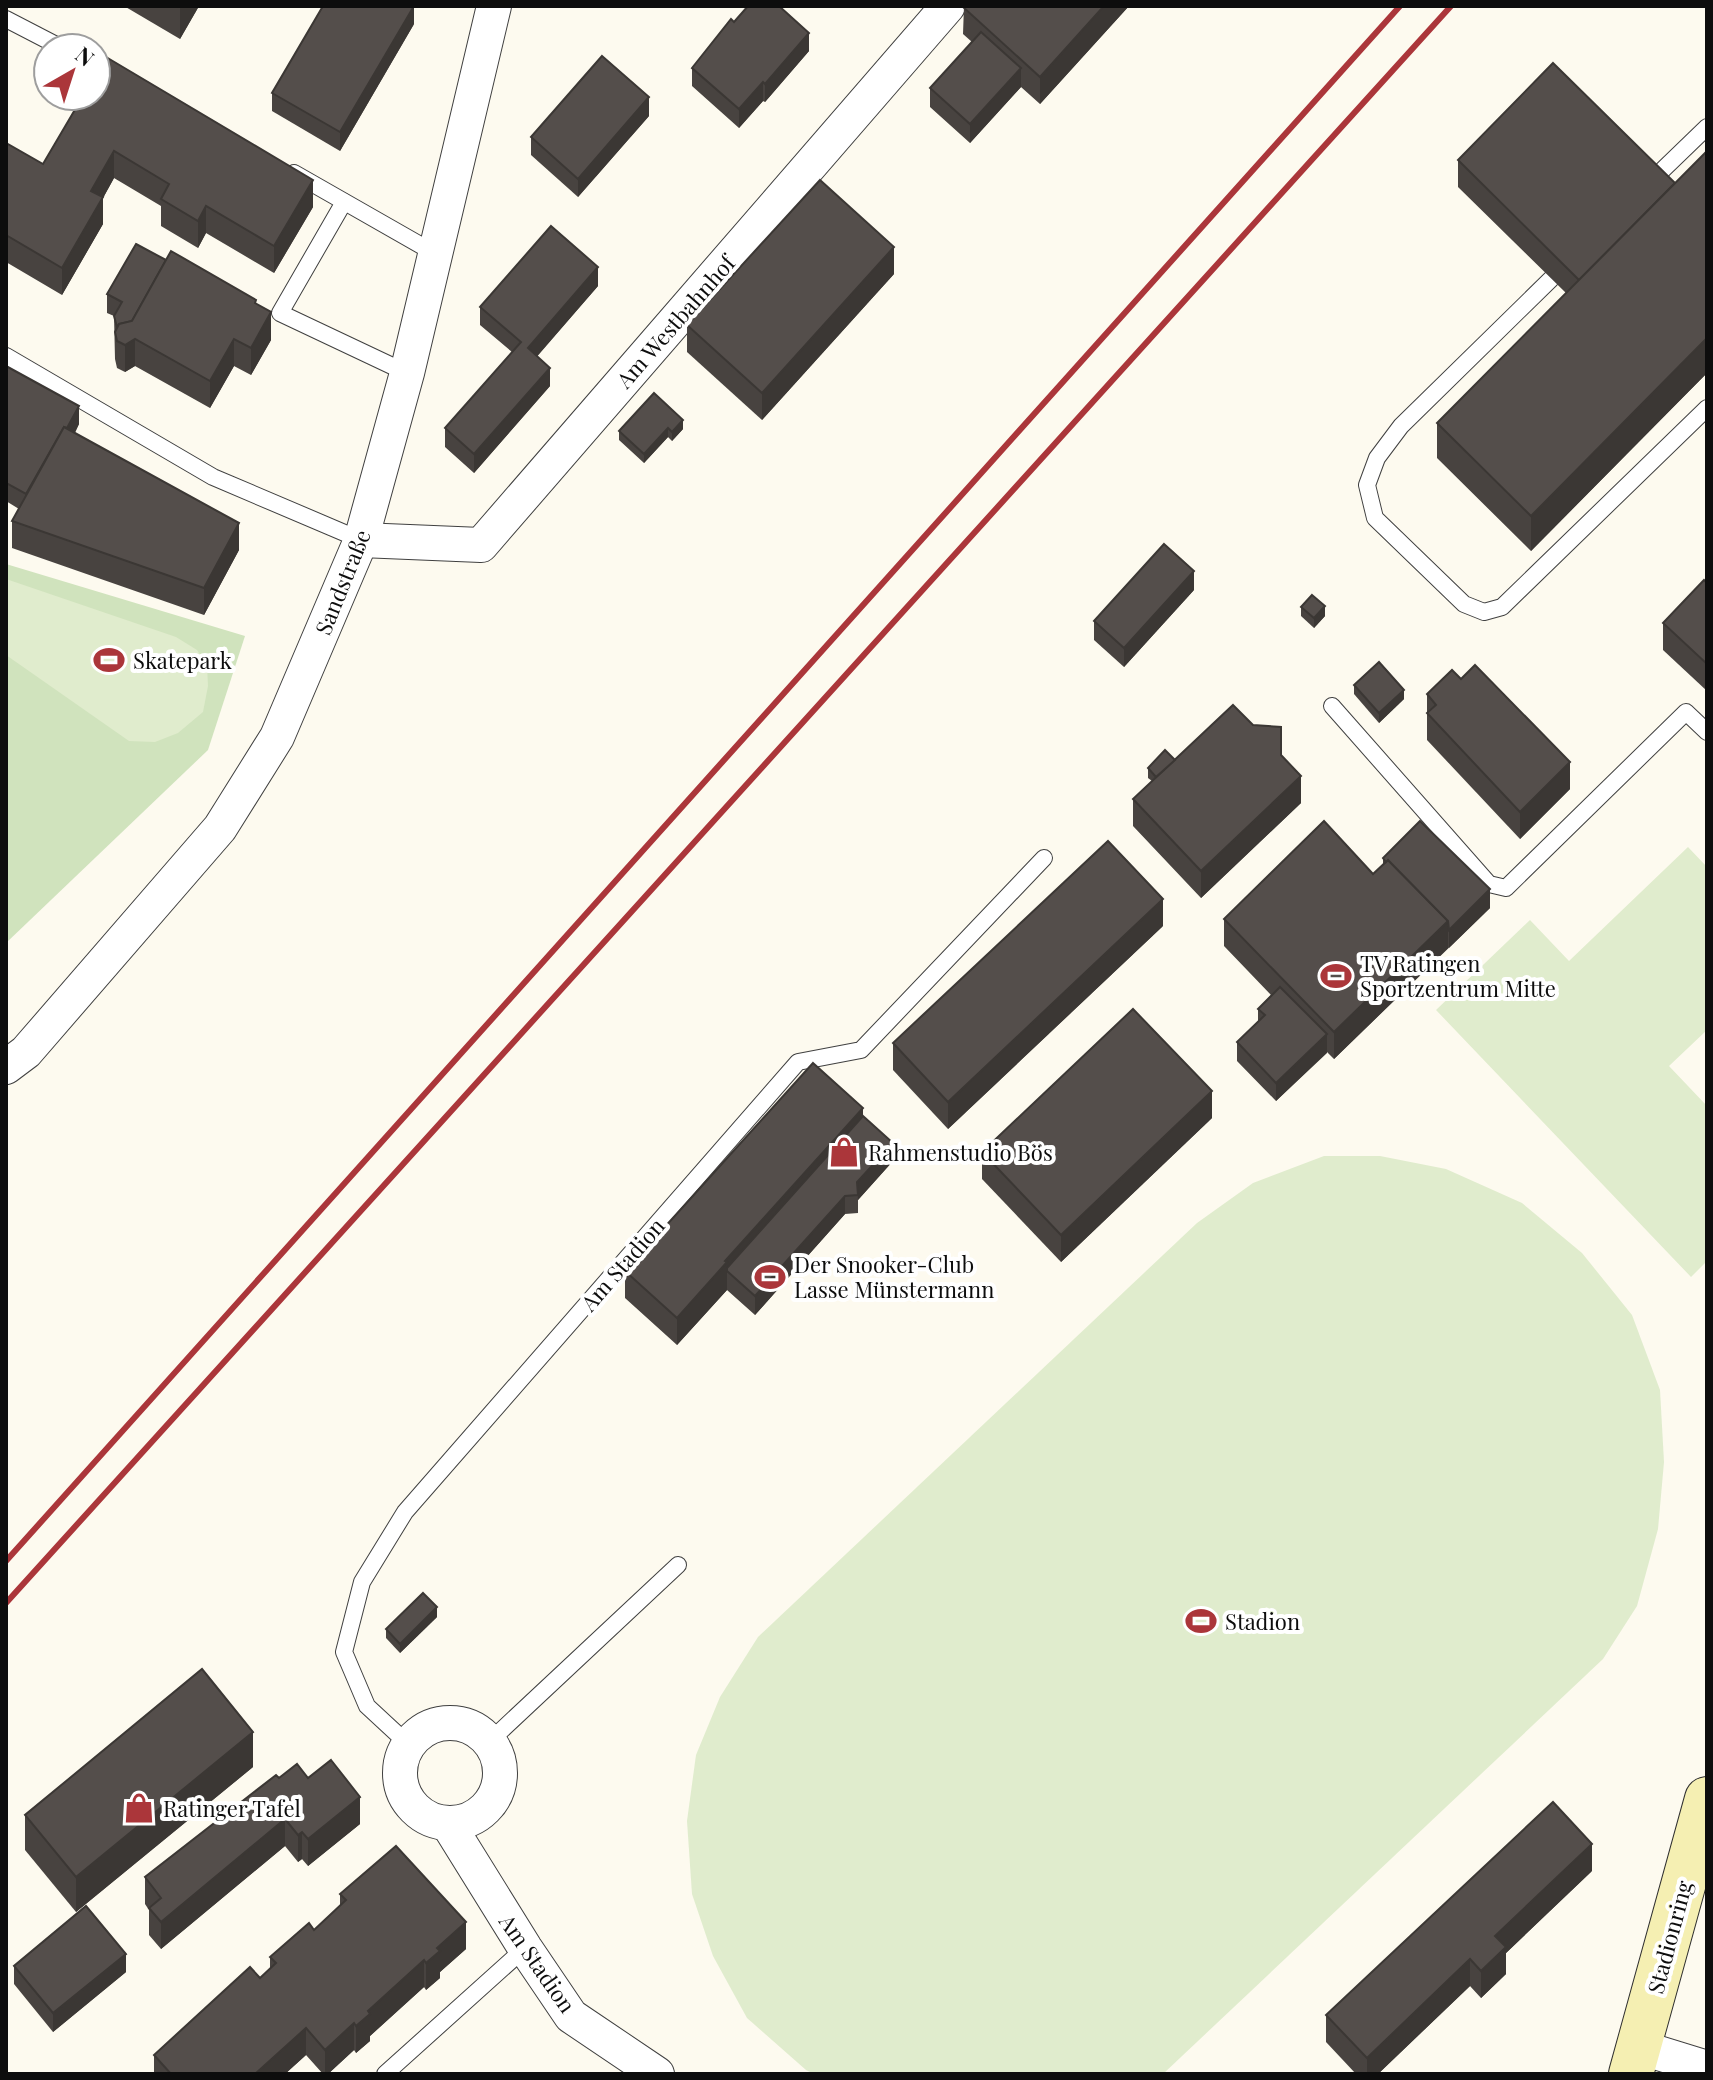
<svg xmlns="http://www.w3.org/2000/svg" width="1713" height="2080" viewBox="0 0 1713 2080" font-family="'Playfair Display',serif">
<style>
.green{fill:#d0e3bd}
.pitch{fill:#e0eccd}
.lines{fill:none;stroke-linecap:round;stroke-linejoin:round}
.lane-casing{stroke:#404040;stroke-width:18}
.street-casing{stroke:#404040;stroke-width:36}
.secondary-casing{stroke:#2f2f2f;stroke-width:46}
.lane{stroke:#fff;stroke-width:16}
.street{stroke:#fff;stroke-width:34}
.secondary{stroke:#f5efb2;stroke-width:44}
.rail{stroke:#ab363a;stroke-width:6}
.wall{fill:#484340}
.shaded-wall{fill:#3b3734}
.building{fill:#544e4b;stroke:#3b3734;stroke-width:2}
.labels{text-anchor:middle;dominant-baseline:central;stroke-width:8;stroke-linejoin:round;paint-order:stroke}
.street-label{font-size:22px;fill:#0d0d0d;stroke:#fff}
.poi-label{font-size:22px;fill:#0d0d0d;stroke:#fff;text-anchor:start}
</style>
<rect width="100%" height="100%" fill="#fdfaef"/>
<path class="green" d="M6,564L245,636L208,750L6,943Z"/>
<g class="pitch">
<path d="M6,579L176,637L197,650L207,665L208,686L203,712L178,733L155,742L129,741L6,655Z"/>
<path d="M1688,847L1707,867V1030L1669,1066L1707,1106V1261L1691,1277L1436,1010L1530,920L1569,961Z"/>
<path d="M1324,1156H1380L1446,1169L1522,1203L1582,1253L1632,1315L1660,1390L1664,1462L1658,1529L1637,1606L1603,1659L1163,2074H814L806,2070L747,2018L713,1956L692,1894L687,1821L696,1755L720,1697L758,1637L1197,1223L1253,1183Z"/>
</g>
<g class="lines">
<g class="lane-casing">
<g id="lane">
<path d="M6,19L62,48"/>
<path d="M294,173L436,254"/>
<path d="M1648,184L1707,127"/>
<path d="M344,202L280,313L407,373"/>
<path d="M1551,279L1401,426L1377,458L1367,485L1375,518L1464,604L1484,612L1502,607L1707,408"/>
<path d="M6,356L213,477L361,540"/>
<path d="M1332,706L1489,884L1506,888L1686,712L1707,732"/>
<path d="M490,1741L678,1565"/>
<path d="M408,1744L367,1706L344,1652L362,1582L405,1512L798,1062L861,1050L1044,858"/>
<path d="M385,2074L525,1948"/>
</g>
</g>
<g class="street-casing">
<g id="street">
<path d="M361,540L481,545L948,6"/>
<path d="M6,1067L26,1052L220,828L277,737L361,540L407,373L494,6"/>
<circle cx="450" cy="1773" r="50"/>
<path d="M448,1824L525,1948L571,2016L657,2074"/>
<path d="M1639,2047L1707,2068"/>
</g>
</g>
<g class="secondary-casing">
<path id="secondary" d="M1631,2074L1707,1799"/>
</g>
<use href="#lane" class="lane"/>
<use href="#street" class="street"/>
<use href="#secondary" class="secondary"/>
<g class="rail">
<path d="M6,1561L1400,6"/>
<path d="M6,1603L1451,6"/>
</g>
</g>
<g class="wall">
<path d="M124,6H199L180,39Z"/>
<path d="M964,6H1129L1040,104L1021,87L970,143L930,107V88L972,42L963,34Z"/>
<path d="M734,22L809,51L765,102L763,101L739,128L692,86V68Z"/>
<path d="M414,24L340,151L272,111V93Z"/>
<path d="M83,96L313,207L274,273L206,233L198,248L161,226V206L114,178L103,198V224L62,295L6,262V143L43,164Z"/>
<path d="M649,116L578,197L531,155V137Z"/>
<path d="M1707,151V373L1531,551L1437,458V423L1566,293L1458,187V160L1675,183Z"/>
<path d="M166,260L256,304L271,340L251,375L234,366L210,408L135,366L125,372L117,368L115,359L114,316L107,313V294Z"/>
<path d="M894,274L762,420L687,352V325Z"/>
<path d="M598,286L537,356L550,386L474,473L445,447V428L512,352L480,325V307Z"/>
<path d="M6,366L79,424L75,433L239,550L204,615L12,548V521L19,509L6,501Z"/>
<path d="M654,393L683,429L672,441L668,437L644,463L619,440V431Z"/>
<path d="M1707,583V691L1663,650V623Z"/>
<path d="M1194,590L1124,667L1094,640V621Z"/>
<path d="M1301,607L1325,616L1314,628L1301,616Z"/>
<path d="M1354,685L1404,699L1379,723L1354,694Z"/>
<path d="M1427,694L1570,789L1520,839L1427,740Z"/>
<path d="M1281,756L1301,803L1201,898L1133,826V799L1152,781L1148,778V768L1175,760Z"/>
<path d="M1383,858L1490,908L1334,1059L1327,1052L1276,1101L1237,1061V1042L1258,1022V1009L1271,995L1224,946V919L1373,874L1383,865Z"/>
<path d="M1163,926L948,1129L893,1070V1043Z"/>
<path d="M863,1116L893,1161L858,1200V1213L845,1214L755,1315L727,1290L677,1345L625,1298V1271Z"/>
<path d="M1212,1118L1061,1262L982,1179V1152Z"/>
<path d="M437,1617L400,1653L386,1638V1629Z"/>
<path d="M253,1767L76,1912L25,1850V1815Z"/>
<path d="M308,1778L360,1824L308,1866L302,1859L298,1862L285,1846L161,1949L149,1935V1910L145,1904V1877Z"/>
<path d="M1592,1871L1506,1953V1974L1481,1998L1470,1986L1378,2074H1356L1326,2042V2015Z"/>
<path d="M340,1894L466,1949L440,1972V1978L426,1990L424,1987L370,2036V2041L356,2053L354,2050L328,2074H323L306,2055L285,2074H154V2055L260,1978L270,1968V1957L314,1930L340,1906Z"/>
<path d="M14,1966L126,1972L53,2032L14,1984Z"/>
</g>
<g class="shaded-wall">
<path d="M180,6H199L180,39Z"/>
<path d="M414,6V24L340,151V132Z"/>
<path d="M1104,6H1129L1040,104V77Z"/>
<path d="M809,33V51L765,102V84Z"/>
<path d="M1021,68V87L970,143V124Z"/>
<path d="M763,82V101L739,128V109Z"/>
<path d="M649,97V116L578,197V179Z"/>
<path d="M114,151V178L103,198V224L62,295V268L91,191Z"/>
<path d="M313,180V207L274,273V246Z"/>
<path d="M206,206V233L198,248V221Z"/>
<path d="M894,247V274L762,420V393Z"/>
<path d="M598,267V286L528,367V348Z"/>
<path d="M271,312V340L251,375V348Z"/>
<path d="M1707,338V373L1531,551V516Z"/>
<path d="M135,339V366L125,372V345Z"/>
<path d="M234,339V366L210,408V381Z"/>
<path d="M550,368V386L474,473V454Z"/>
<path d="M79,406V424L30,515V496Z"/>
<path d="M683,420V429L672,441V432Z"/>
<path d="M668,428V437L644,463V454Z"/>
<path d="M239,523V550L204,615V588Z"/>
<path d="M1194,571V590L1124,667V648Z"/>
<path d="M1325,606V616L1314,628V618Z"/>
<path d="M1404,690V699L1379,723V713Z"/>
<path d="M1570,762V789L1520,839V812Z"/>
<path d="M1301,776V803L1201,898V871Z"/>
<path d="M1490,889V908L1449,948V930Z"/>
<path d="M1163,899V926L948,1129V1102Z"/>
<path d="M1448,921V948L1334,1059V1032Z"/>
<path d="M1327,1034V1053L1276,1101V1083Z"/>
<path d="M1212,1091V1118L1061,1262V1235Z"/>
<path d="M863,1108V1135L727,1271V1290L677,1345V1318L725,1261Z"/>
<path d="M893,1143V1161L858,1200L857,1182Z"/>
<path d="M845,1196V1214L755,1315V1296Z"/>
<path d="M437,1607V1617L400,1653V1644Z"/>
<path d="M253,1732V1767L76,1912V1877Z"/>
<path d="M360,1797V1824L308,1866V1839Z"/>
<path d="M285,1819V1846L161,1949V1922Z"/>
<path d="M302,1832V1859L298,1862V1835Z"/>
<path d="M1592,1844V1871L1506,1953V1974L1481,1998V1971L1495,1936Z"/>
<path d="M466,1922V1949L440,1972V1978L426,1990V1963L437,1948Z"/>
<path d="M126,1954V1972L53,2032V2013Z"/>
<path d="M1470,1959V1986L1378,2074H1367V2058Z"/>
<path d="M424,1960V1987L370,2036V2041L356,2053V2026L368,2011Z"/>
<path d="M354,2023V2050L328,2074H325V2050Z"/>
<path d="M306,2028V2055L285,2074H255Z"/>
</g>
<g class="building">
<path d="M323,6H414L340,132L272,93Z"/>
<path d="M748,6H779L809,33L765,84L763,82L739,109L692,68L731,19L734,22Z"/>
<path d="M964,6H1104L1040,77L963,7Z"/>
<path d="M981,32L1021,68L970,124L930,88Z"/>
<path d="M602,56L649,97L578,179L531,137Z"/>
<path d="M106,57L313,180L274,246L206,206L198,221L161,199L169,184L114,151L91,191L103,197L62,268L6,235V143L43,164L83,96H96V75Z"/>
<path d="M1553,63L1675,183L1579,280L1458,160Z"/>
<path d="M1707,151V338L1531,516L1437,423Z"/>
<path d="M820,180L894,247L762,393L687,325Z"/>
<path d="M551,226L598,267L528,348L550,368L474,454L445,428L521,342L480,307Z"/>
<path d="M136,244L166,260L132,321L119,324L117,327L114,316L122,302L107,294Z"/>
<path d="M171,251L256,300L255,303L271,312L251,348L234,339L210,381L135,339L125,345L117,341L115,332L119,324L132,321Z"/>
<path d="M6,366L79,406L67,428L64,427L26,494L6,483Z"/>
<path d="M654,393L683,420L672,432L668,428L644,454L619,431Z"/>
<path d="M64,427L239,523L204,588L12,521Z"/>
<path d="M1164,544L1194,571L1124,648L1094,621Z"/>
<path d="M1704,580L1707,583V664L1663,623Z"/>
<path d="M1312,595L1325,606L1314,618L1301,607Z"/>
<path d="M1379,662L1404,690L1379,713L1354,685Z"/>
<path d="M1475,665L1570,762L1520,812L1427,713L1436,705L1427,694L1452,670L1461,679Z"/>
<path d="M1233,705L1253,725L1281,727V755L1301,776L1201,871L1133,799Z"/>
<path d="M1165,750L1175,760L1156,777L1148,768Z"/>
<path d="M1324,821L1373,874L1388,860L1448,921L1334,1032L1224,919Z"/>
<path d="M1420,821L1490,889L1449,930L1448,921L1388,860L1386,862L1383,858Z"/>
<path d="M1108,841L1163,899L948,1102L893,1043Z"/>
<path d="M1280,987L1327,1034L1276,1083L1237,1042L1265,1015L1258,1009Z"/>
<path d="M1133,1009L1212,1091L1061,1235L982,1152Z"/>
<path d="M813,1063L863,1108L725,1261L727,1262L677,1318L625,1271Z"/>
<path d="M863,1116L893,1143L857,1182L858,1195L845,1196L755,1296L727,1271V1268Z"/>
<path d="M423,1593L437,1607L400,1644L386,1629Z"/>
<path d="M202,1669L253,1732L76,1877L25,1815Z"/>
<path d="M331,1760L360,1797L308,1839L302,1832L298,1835L285,1819L161,1922L149,1908L161,1898L145,1877L276,1775L279,1778L297,1764L308,1778Z"/>
<path d="M1553,1802L1592,1844L1495,1936L1506,1947L1481,1971L1470,1959L1367,2058L1326,2015Z"/>
<path d="M396,1846L466,1922L437,1948L440,1951L426,1963L424,1960L368,2011L370,2014L356,2026L354,2023L325,2050L306,2028L255,2074H171L154,2055L250,1967L260,1978L276,1963L270,1957L309,1923L314,1930L346,1900L340,1894Z"/>
<path d="M86,1906L126,1954L53,2013L14,1966Z"/>
</g>
<defs>
<g id="stadium-bare" transform="scale(2.4)"><path d="M0-5a6.5 5 0 1 0 0 10a6.5 5 0 1 0 0-10ZM-3.5-1.8h7v3.6h-7Z" fill="#ab363a" stroke="#fff" stroke-width="2.5" paint-order="stroke"/></g>
<g id="shop-bare" transform="scale(2.4)"><path d="M-5-2.5h2.3a2.7 3.5 0 0 1 5.4 0H5L5.5 6h-11ZM-1.5-2.5h3a1.5 2.3 0 0 0-3 0Z" fill="#ab363a" stroke="#fff" stroke-width="2.5" paint-order="stroke"/></g>
</defs>
<g fill-rule="evenodd">
<use href="#stadium-bare" x="109" y="660"/>
<use href="#stadium-bare" x="1336" y="976"/>
<use href="#shop-bare" x="844" y="1152"/>
<use href="#stadium-bare" x="770" y="1277"/>
<use href="#stadium-bare" x="1201" y="1621"/>
<use href="#shop-bare" x="139" y="1808"/>
</g>
<g class="labels">
<g class="street-label">
<text transform="translate(675 321) rotate(-49)">Am Westbahnhof</text>
<text transform="translate(342 582) rotate(-68)">Sandstraße</text>
<text transform="translate(622 1264) rotate(-49)">Am Stadion</text>
<text transform="translate(1669 1937) rotate(-75)">Stadionring</text>
<text transform="translate(538 1963) rotate(55)">Am Stadion</text>
</g>
<g class="poi-label">
<text x="133" y="660">Skatepark</text>
<text x="1360" y="963">TV Ratingen<tspan x="1360" dy="25">Sportzentrum Mitte</tspan></text>
<text x="868" y="1152">Rahmenstudio Bös</text>
<text x="794" y="1264">Der Snooker-Club<tspan x="794" dy="25">Lasse Münstermann</tspan></text>
<text x="1225" y="1621">Stadion</text>
<text x="163" y="1808">Ratinger Tafel</text>
</g>
</g>
<rect width="1713" height="2080" fill="none" stroke="#0d0d0d" stroke-width="16"/>
<g transform="translate(72 72) rotate(39)"><circle r="38" fill="#ffffff" stroke="#9e9e9e" stroke-width="2"/>
<path d="M0-6L14 30L0 20L-14 30Z" fill="#ab363a"/>
<text y="-12" font-size="22" font-weight="bold" text-anchor="middle" fill="#0d0d0d">N</text>
</g>
</svg>
